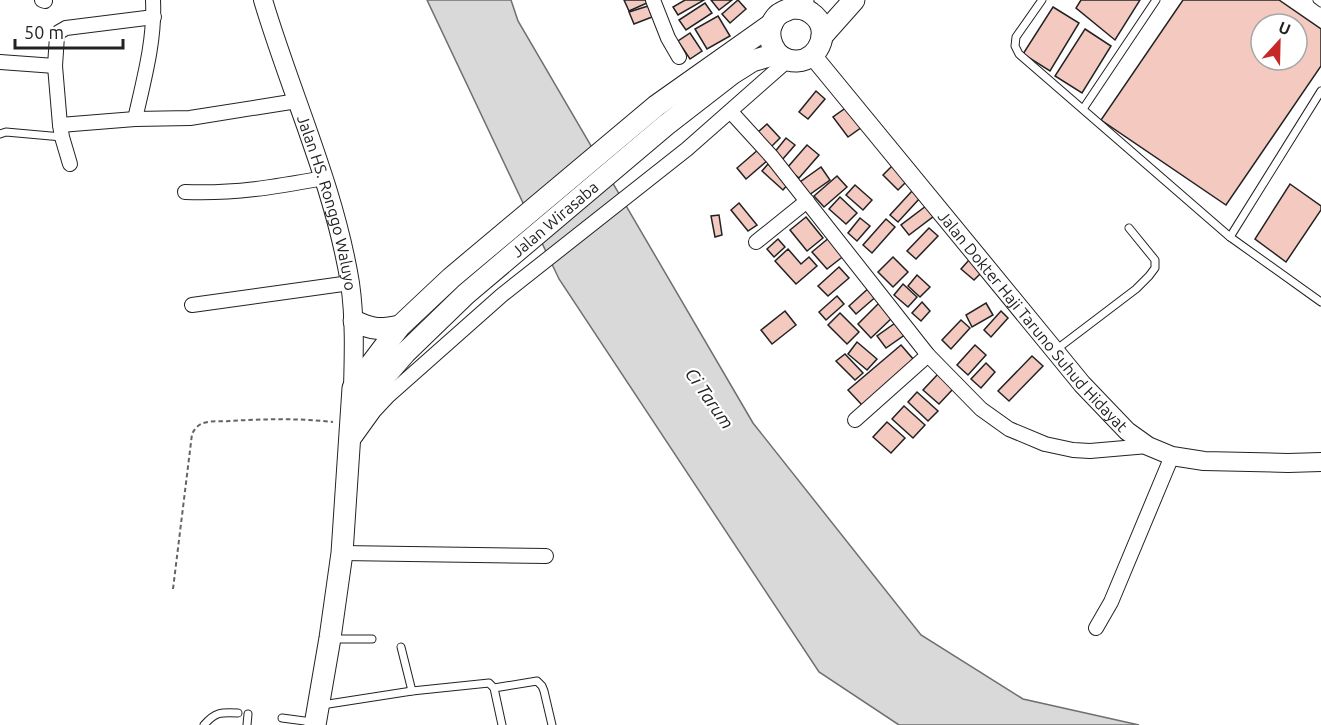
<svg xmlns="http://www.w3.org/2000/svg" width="1321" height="725" viewBox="0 0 1321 725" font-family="Ubuntu,sans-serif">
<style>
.water{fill:#d9d9d9;stroke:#6f6f6f;stroke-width:1.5}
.building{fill:#f3c9c0;stroke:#222;stroke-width:1.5;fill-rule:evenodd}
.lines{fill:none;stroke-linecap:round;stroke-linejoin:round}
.lane-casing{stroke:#222;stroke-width:9}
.street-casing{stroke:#222;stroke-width:16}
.secondary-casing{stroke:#222;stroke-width:20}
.primary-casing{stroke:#222;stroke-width:23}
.path{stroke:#646464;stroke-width:2;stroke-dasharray:4.5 3;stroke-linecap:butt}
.lane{stroke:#fff;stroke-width:7}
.street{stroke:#fff;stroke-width:14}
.secondary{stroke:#fff;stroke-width:18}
.primary{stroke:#fff;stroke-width:21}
.labels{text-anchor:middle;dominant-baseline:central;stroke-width:4.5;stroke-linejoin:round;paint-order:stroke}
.street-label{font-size:16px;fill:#222;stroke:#fff}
.water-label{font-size:18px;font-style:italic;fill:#222;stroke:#fff}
</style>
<rect width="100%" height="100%" fill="#fff"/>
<path class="water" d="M427,0H511L518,21L753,423L921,635L1023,699L1139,725H899L819,672L559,279Z"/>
<g class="building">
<path d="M624,0H646L647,3L629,11Z"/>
<path d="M685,0H704L678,15L673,7Z"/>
<path d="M711,0H732L719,10Z"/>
<path d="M738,0L746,9L730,23L722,14Z"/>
<path d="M1081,0H1140L1115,40L1076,8Z"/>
<path d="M1183,0H1279L1321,29V66L1226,205L1101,120ZM1261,24H1297V60H1261Z"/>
<path d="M705,3L712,13L686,30L679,20Z"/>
<path d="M648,6L652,17L634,24L629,12Z"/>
<path d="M1053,7L1079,23L1050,71L1023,54Z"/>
<path d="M718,16L730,36L707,49L695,29Z"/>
<path d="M1085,29L1111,46L1082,93L1055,76Z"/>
<path d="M690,33L702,51L690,59L678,41Z"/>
<path d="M816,91L825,99L808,119L799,112Z"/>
<path d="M847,107L862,127L848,137L833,117Z"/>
<path d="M767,124L780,138L771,147L758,132Z"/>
<path d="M786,138L795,145L782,160L774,153Z"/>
<path d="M807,145L819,155L799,178L787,168Z"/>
<path d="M759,149L768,160L746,179L737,168Z"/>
<path d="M768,164L789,183L783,190L762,171Z"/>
<path d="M892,166L907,181L898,190L883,175Z"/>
<path d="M821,167L830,180L809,195L800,182Z"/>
<path d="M837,176L847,187L824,207L814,196Z"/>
<path d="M1290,184L1321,206V210L1286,262L1255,239Z"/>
<path d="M855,185L872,200L863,210L846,195Z"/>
<path d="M912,191L920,198L898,222L890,215Z"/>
<path d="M840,197L857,213L846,224L829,209Z"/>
<path d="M739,203L757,225L748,231L731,210Z"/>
<path d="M926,206L934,216L909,235L901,225Z"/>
<path d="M719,215L722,235L715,237L711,216Z"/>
<path d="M806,217L823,238L807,251L790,230Z"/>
<path d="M860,218L870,226L857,241L848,233Z"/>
<path d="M886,219L895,227L872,253L863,245Z"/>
<path d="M929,228L938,236L916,259L907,251Z"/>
<path d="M830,237L845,255L827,269L812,252Z"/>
<path d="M778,239L785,247L774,257L767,249Z"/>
<path d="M788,249L801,264L809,257L817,266L796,284L775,261Z"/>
<path d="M893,257L908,272L893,287L878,272Z"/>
<path d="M969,260L982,272L974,280L961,269Z"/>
<path d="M839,267L849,278L828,296L818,286Z"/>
<path d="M917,275L930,287L920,297L908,286Z"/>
<path d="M903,284L917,297L908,307L894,295Z"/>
<path d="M871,286L879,294L856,314L849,306Z"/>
<path d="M837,296L844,304L826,320L819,312Z"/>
<path d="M880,302L894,316L871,338L858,324Z"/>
<path d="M922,302L930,311L921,321L912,313Z"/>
<path d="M986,303L993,315L972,327L966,315Z"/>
<path d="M785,311L796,325L772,344L761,330Z"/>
<path d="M1001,311L1008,318L991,337L984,330Z"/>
<path d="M840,313L859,332L847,344L828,325Z"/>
<path d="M961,320L970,328L951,349L942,340Z"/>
<path d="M898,321L906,334L886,348L877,336Z"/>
<path d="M857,342L877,359L867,370L848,354Z"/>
<path d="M901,345L914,360L862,405L848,390Z"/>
<path d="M975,345L986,355L968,375L957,365Z"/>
<path d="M845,354L863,373L855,380L836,361Z"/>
<path d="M1032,356L1043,366L1009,401L998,391Z"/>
<path d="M986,363L995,372L981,388L971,379Z"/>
<path d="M938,374L953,389L939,404L923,390Z"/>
<path d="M917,392L938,411L928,421L908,402Z"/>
<path d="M904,406L925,425L913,438L892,419Z"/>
<path d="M887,422L905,438L891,453L873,437Z"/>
</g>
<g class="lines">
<g class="lane-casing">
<g id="lane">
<path d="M1042,0L1016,37L1015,46L1019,54L1230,237L1321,302"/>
<path d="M1317,0L1321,3"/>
<path d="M1083,109L1156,0"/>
<path d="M0,134L6,132L62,137"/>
<path d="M1230,237L1321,91"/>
<path d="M1057,349L1136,289L1149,276L1155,268V260L1129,228"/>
<path d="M333,639H372"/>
<path d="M401,647L412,691"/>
<path d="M494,688L537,681L542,686L544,691L552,725"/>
<path d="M322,705L412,691L489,683L494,688L502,725"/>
<path d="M282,718L312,722"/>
<path d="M204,725C215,712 221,712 238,713"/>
<path d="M247,725L248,714"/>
</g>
</g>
<g class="street-casing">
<g id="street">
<path d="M42,0L45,1"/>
<path d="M653,0L668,38L679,57"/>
<path d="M0,62L55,66"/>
<path d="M731,112L772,157L928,355L981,409L1009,429L1045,444L1073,450L1090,451L1148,446"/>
<path d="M135,119C144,79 155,40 153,0"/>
<path d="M60,125L135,119L190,118L297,101"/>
<path d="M70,164L62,137L60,125L55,66L57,36L59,32L66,28L154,17"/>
<path d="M185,192C234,194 275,187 324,178"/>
<path d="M756,242L807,201"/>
<path d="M192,305L350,283"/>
<path d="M855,420L928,355"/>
<path d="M351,443L374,411L388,396L502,295L687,149L788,60"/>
<path d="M342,553L546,556"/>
<path d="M1096,628L1111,602L1172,456"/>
</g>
</g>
<g class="secondary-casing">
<g id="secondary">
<path id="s1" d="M263,0C291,94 334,185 350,283C355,318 354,353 353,388"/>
<path id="s2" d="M812,55L1055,351L1082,384L1127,431L1148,446L1172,456L1204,461L1288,463L1321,462"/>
</g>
</g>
<g class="primary-casing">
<g id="primary">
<path d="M793,8C800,8 806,9 811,13C832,27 821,60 797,61C774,62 762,34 776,17C780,12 785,11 792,8C796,7 799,3 803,0"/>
<path d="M822,36L854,0"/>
<path d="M354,321C373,330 380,330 400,326"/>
<path id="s3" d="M352,414L405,353L466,294L666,125L733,73L752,61L769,56H780"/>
<path d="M315,725L330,638L342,553L353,388L400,326L451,278L656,106L772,24"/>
</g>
</g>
<path class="path" d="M173,589L192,434C194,430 197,426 201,424C209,420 221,422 229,421C264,419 298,418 333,422"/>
<use href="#lane" class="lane"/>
<use href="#street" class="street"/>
<use href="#secondary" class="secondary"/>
<use href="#primary" class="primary"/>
</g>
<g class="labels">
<g class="street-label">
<text stroke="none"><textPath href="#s1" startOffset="213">Jalan HS. Ronggo Waluyo</textPath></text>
<text stroke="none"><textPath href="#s3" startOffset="282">Jalan Wirasaba</textPath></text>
<text stroke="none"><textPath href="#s2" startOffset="346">Jalan Dokter Haji Taruno Suhud Hidayat</textPath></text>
</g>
<g class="water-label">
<text transform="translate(710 398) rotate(55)">Ci Tarum</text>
</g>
</g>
<g transform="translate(1279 42) rotate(22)"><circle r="28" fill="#ffffff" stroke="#a7a7a7" stroke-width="1.5"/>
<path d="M0-4.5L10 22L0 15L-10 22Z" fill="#c62828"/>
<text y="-9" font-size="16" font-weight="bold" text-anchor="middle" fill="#222222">U</text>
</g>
<path d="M15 39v9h108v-9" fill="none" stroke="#222222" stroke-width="3"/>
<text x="24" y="39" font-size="18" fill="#222222" stroke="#ffffff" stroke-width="4.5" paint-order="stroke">50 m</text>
</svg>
